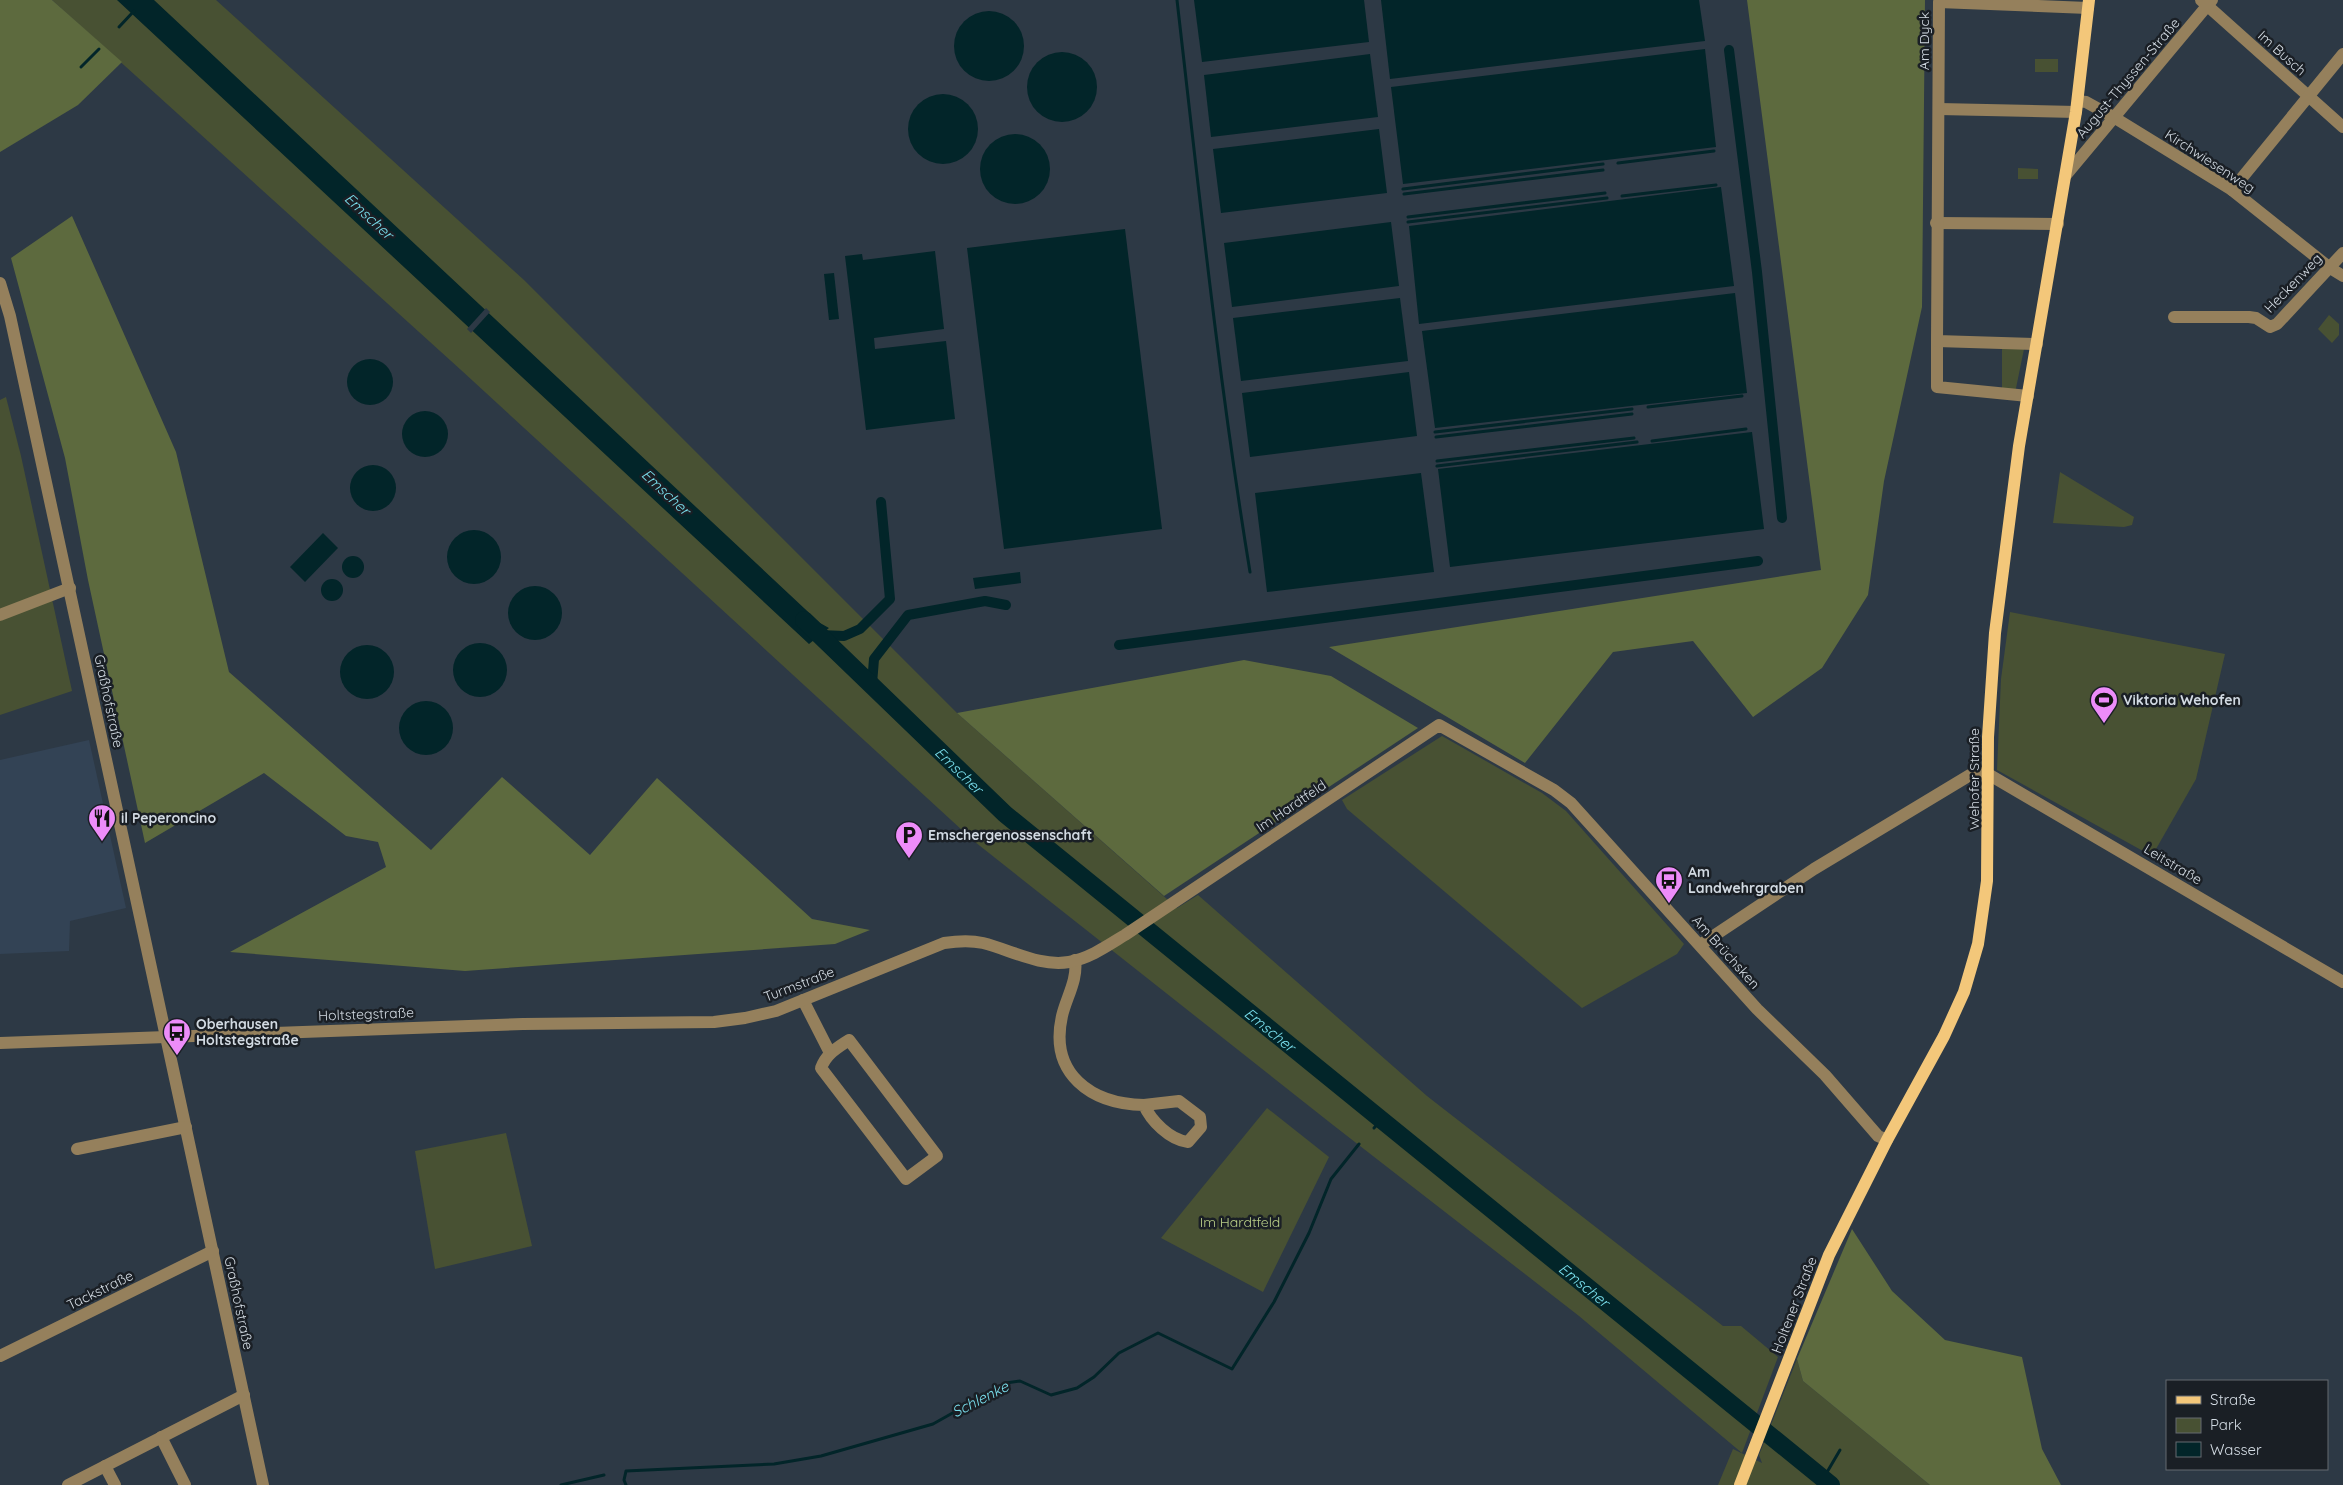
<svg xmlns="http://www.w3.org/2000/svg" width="2343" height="1485" viewBox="0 0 2343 1485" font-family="Quicksand,sans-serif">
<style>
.built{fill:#334355}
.green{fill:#485133}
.forest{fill:#5d6a3e}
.water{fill:#022529}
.pier{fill:#2d3945}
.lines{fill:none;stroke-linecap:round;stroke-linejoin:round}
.stream{stroke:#022529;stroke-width:3}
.canal{stroke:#022529;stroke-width:10}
.river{stroke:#022529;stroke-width:18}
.minor{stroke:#95805c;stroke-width:12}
.major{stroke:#f3c77a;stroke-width:12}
.labels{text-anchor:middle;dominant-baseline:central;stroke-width:5;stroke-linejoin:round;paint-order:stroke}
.street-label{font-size:14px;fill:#d2dae2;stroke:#1a1f25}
.poi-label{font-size:14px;font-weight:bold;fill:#d2dae2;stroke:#1a1f25;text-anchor:start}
.park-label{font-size:14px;fill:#b9ce87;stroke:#1a1f25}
.water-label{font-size:15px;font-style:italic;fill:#79deec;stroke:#1a1f25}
</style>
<rect width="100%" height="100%" fill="#2d3945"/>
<path class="built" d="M89,740L126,908L70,921L69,951L0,954V760Z"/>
<g class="green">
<path d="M52,0H216L524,280L957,713L1177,908L1198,895L1427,1096L1723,1326H1741L1778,1357L1742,1453L1579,1316L1333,1125L975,842L461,370Z"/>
<rect x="2035" y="59" width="23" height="13"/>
<path d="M2018,168L2038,169V179H2018Z"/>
<path d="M2329,315L2339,324V335L2332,343L2318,329Z"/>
<path d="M2002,347L2024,349L2015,393L2002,391Z"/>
<path d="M6,397L21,456L72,691L0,715V400Z"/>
<path d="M2060,472L2134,517L2132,525L2124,527L2053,523Z"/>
<path d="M2010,612L2225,654L2196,779L2152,856L1997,770L2001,679Z"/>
<path d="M1442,736L1542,793L1566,811L1684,944L1677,954L1582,1008L1347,809L1342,800Z"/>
<path d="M1267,1108L1329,1157L1263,1292L1161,1238Z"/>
<path d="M506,1133L532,1246L435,1269L415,1151Z"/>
<path d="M1797,1359L1803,1381L1930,1485H1718L1733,1449L1762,1463L1759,1455Z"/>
</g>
<g class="forest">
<path d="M0,0H52L122,62L78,105L0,152Z"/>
<path d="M1747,0H1925L1922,307L1884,481L1868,595L1822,668L1753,717L1693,641L1613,652L1525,763L1329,647L1821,570Z"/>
<path d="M72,216L176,452L229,672L431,850L502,777L590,855L657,778L812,919L870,930L835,944L465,971L230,952L386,867L378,842L346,836L264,773L145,843L88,580L65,458L11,258Z"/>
<path d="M1244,660L1331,676L1418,728L1164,896L957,713Z"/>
<path d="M1852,1229L1892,1291L1945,1340L2022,1357L2042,1449L2061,1485H1930L1803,1381L1797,1359Z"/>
</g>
<g class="water">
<path d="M117,0H154L820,623L829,628L809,644Z"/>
<path d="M1194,0H1364L1369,42L1202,62Z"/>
<path d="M1381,0H1699L1705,41L1390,79Z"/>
<circle cx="989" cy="46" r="35"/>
<path d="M1705,49L1716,147L1403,184L1391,87Z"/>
<circle cx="1062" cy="87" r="35"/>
<path d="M1370,54L1378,117L1211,137L1204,75Z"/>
<circle cx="943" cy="129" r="35"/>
<path d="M1379,129L1387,193L1221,213L1213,149Z"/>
<circle cx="1015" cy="169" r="35"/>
<path d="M1721,187L1734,286L1419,324L1409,226Z"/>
<path d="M1391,222L1399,286L1232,307L1224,243Z"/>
<path d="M1125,229L1162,529L1004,549L967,248Z"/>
<path d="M935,251L944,329L874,338L875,349L946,341L955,419L866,430L845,256L862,254L863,260Z"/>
<path d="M834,273L839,319L829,320L824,274Z"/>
<path d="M1735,293L1747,393L1435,428L1422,331Z"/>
<path d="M1400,298L1408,361L1241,381L1233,318Z"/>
<circle cx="370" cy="382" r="23"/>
<path d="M1409,372L1417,436L1250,457L1242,393Z"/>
<circle cx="425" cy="434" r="23"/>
<path d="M1752,432L1764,529L1450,567L1438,469Z"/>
<circle cx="373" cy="488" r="23"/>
<path d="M1421,473L1434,572L1267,592L1255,493Z"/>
<circle cx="474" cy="557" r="27"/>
<path d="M323,533L338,548L305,582L290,567Z"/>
<circle cx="353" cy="567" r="11"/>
<path d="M1020,572L1021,583L975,589L973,578Z"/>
<circle cx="332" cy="590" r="11"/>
<circle cx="535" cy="613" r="27"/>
<circle cx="480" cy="670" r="27"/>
<circle cx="367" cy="672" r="27"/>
<circle cx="426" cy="728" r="27"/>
</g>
<path class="pier" d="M486,308L490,312L471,333L467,329Z"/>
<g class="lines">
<g class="stream">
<path d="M1177,0C1199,191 1219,383 1250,572"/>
<path d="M119,27L134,11"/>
<path d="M81,67L99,49"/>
<path d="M1618,163L1714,151"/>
<path d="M1403,189L1603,164"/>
<path d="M1404,194L1603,170"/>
<path d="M1622,196L1716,185"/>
<path d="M1408,217L1605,193"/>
<path d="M1408,222L1607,198"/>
<path d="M1648,407L1742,396"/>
<path d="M1435,432L1632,409"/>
<path d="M1436,437L1632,414"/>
<path d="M1652,441L1746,429"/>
<path d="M1437,461L1634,438"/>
<path d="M1437,466L1637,442"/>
<path d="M1374,1128L1381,1120"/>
<path d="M1823,1479L1840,1450"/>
<path d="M561,1485L604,1475"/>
<path d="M626,1485L624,1480L626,1471L774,1464L821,1456L933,1424L1006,1383L1020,1381L1051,1395L1077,1388L1094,1377L1119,1353L1158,1333L1232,1369L1274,1302L1309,1233L1331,1179L1359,1144"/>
</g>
<g class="canal">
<path d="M1729,50L1757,272L1782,518"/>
<path d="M820,635L844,636L860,629L890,599L881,502"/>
<path d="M1119,645L1758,561"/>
<path d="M872,684L874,659L908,615L985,601L1006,605"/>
</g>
<path class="river" id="s1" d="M804,620L1005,814L1831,1485"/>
<g class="minor">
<path d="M2201,0L2343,127"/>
<path d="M2078,101L2086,102L2115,118L2232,190L2330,268L2343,276"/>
<path d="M1939,109L2076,112"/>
<path d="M2066,175L2212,0"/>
<path d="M2232,190L2343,54"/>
<path d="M1936,223L2058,224"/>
<path d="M0,283L10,316L263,1485"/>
<path d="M2174,317H2249L2256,318L2270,327L2277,324L2343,253"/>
<path d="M1937,341V387L2028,396"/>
<path d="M2037,344L1937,341L1939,2L2088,8"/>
<path d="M0,615L70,588"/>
<path d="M1700,945L1814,869L1970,775L1979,773L1988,774L2343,982"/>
<path d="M1075,960C1078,980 1066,998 1062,1016C1049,1074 1091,1104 1144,1105C1151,1121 1170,1140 1188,1142L1201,1127L1200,1117L1179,1101L1144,1105"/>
<path d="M803,1000L830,1053"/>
<path d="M849,1040L937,1156L906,1179L821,1068C826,1054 837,1048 849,1040Z"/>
<path d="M0,1043L523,1024L714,1022L745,1018L776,1011L944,943C957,941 970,940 983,943C1011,950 1040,967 1069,962C1090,958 1107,946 1125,935L1439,725L1554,790L1571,803L1757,1009L1825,1075L1878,1136L1887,1140"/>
<path d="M77,1149L186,1127"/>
<path d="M0,1356L213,1251"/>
<path d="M161,1437L185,1485"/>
<path d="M105,1466L115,1485"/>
<path d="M68,1485L244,1395"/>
</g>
<path class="major" d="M1740,1485L1829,1255L1887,1140L1944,1036L1964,992L1978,944L1987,881L1988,737L1995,633L2019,446L2076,112L2089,0"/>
</g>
<defs>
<g id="stadium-pin" transform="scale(1.4375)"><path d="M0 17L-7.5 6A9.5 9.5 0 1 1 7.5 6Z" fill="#ed8cf9" stroke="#1a1f25"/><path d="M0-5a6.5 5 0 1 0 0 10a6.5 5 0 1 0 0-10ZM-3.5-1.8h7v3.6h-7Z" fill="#111"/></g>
<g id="restaurant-pin" transform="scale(1.4375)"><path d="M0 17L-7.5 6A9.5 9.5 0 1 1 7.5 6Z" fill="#ed8cf9" stroke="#1a1f25"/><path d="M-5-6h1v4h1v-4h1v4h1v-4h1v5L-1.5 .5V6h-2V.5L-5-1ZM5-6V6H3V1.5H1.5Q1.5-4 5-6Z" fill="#111"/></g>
<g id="parking-pin" transform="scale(1.4375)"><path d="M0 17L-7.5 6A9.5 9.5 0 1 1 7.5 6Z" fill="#ed8cf9" stroke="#1a1f25"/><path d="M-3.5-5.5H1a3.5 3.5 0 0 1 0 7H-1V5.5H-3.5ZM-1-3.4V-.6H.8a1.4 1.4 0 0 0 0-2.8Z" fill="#111"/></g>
<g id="bus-pin" transform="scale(1.4375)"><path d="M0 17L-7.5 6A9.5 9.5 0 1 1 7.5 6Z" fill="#ed8cf9" stroke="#1a1f25"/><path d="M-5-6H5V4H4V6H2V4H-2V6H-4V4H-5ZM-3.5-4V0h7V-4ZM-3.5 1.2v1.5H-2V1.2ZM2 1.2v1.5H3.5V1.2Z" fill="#111"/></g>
</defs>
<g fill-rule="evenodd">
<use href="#stadium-pin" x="2104" y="700"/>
<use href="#restaurant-pin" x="102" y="818"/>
<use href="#parking-pin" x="909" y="835"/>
<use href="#bus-pin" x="1669" y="880"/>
<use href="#bus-pin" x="177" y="1032"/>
</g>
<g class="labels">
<g class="street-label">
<text transform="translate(1924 41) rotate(-90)">Am Dyck</text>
<text transform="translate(2282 53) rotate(42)">Im Busch</text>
<text transform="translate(2128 78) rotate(-50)">August-Thyssen-Straße</text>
<text transform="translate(2210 161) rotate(33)">Kirchwiesenweg</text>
<text transform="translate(2293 283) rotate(-46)">Heckenweg</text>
<text transform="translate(109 701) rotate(78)">Graßhofstraße</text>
<text transform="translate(1974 779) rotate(-90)">Wehofer Straße</text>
<text transform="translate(1291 806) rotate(-34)">Im Hardtfeld</text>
<text transform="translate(2173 864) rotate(31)">Leitstraße</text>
<text transform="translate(1726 952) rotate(48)">Am Brüchsken</text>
<text transform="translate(799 984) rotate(-21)">Turmstraße</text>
<text transform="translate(366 1014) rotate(-2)">Holtstegstraße</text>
<text transform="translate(100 1290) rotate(-26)">Tackstraße</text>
<text transform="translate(239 1303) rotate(78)">Graßhofstraße</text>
<text transform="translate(1794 1305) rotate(-69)">Holtener Straße</text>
</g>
<g class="poi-label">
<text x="2123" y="700">Viktoria Wehofen</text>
<text x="121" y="818">il Peperoncino</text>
<text x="928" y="835">Emschergenossenschaft</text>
<text x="1688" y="872">Am<tspan x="1688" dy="16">Landwehrgraben</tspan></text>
<text x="196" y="1024">Oberhausen<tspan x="196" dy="16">Holtstegstraße</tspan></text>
</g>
<g class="park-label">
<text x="1240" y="1222">Im Hardtfeld</text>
</g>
<g class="water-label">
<text transform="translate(369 216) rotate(43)">Emscher</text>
<text transform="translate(666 492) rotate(43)">Emscher</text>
<text stroke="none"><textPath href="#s1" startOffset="216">Emscher</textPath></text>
<text stroke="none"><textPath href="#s1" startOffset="621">Emscher</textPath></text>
<text stroke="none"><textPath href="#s1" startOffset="1026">Emscher</textPath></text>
<text transform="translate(980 1399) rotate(-27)">Schlenke</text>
</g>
</g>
<rect x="2166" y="1380" width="162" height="90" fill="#1a1f25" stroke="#646a71"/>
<rect x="2176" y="1396" width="25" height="8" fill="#f3c77a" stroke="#646a71"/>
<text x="2210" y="1405" font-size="15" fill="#d2dae2">Straße</text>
<rect x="2176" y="1418" width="25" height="15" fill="#485133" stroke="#646a71"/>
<text x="2210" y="1430" font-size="15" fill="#d2dae2">Park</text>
<rect x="2176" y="1442" width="25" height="15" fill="#022529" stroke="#646a71"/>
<text x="2210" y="1455" font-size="15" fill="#d2dae2">Wasser</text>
</svg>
